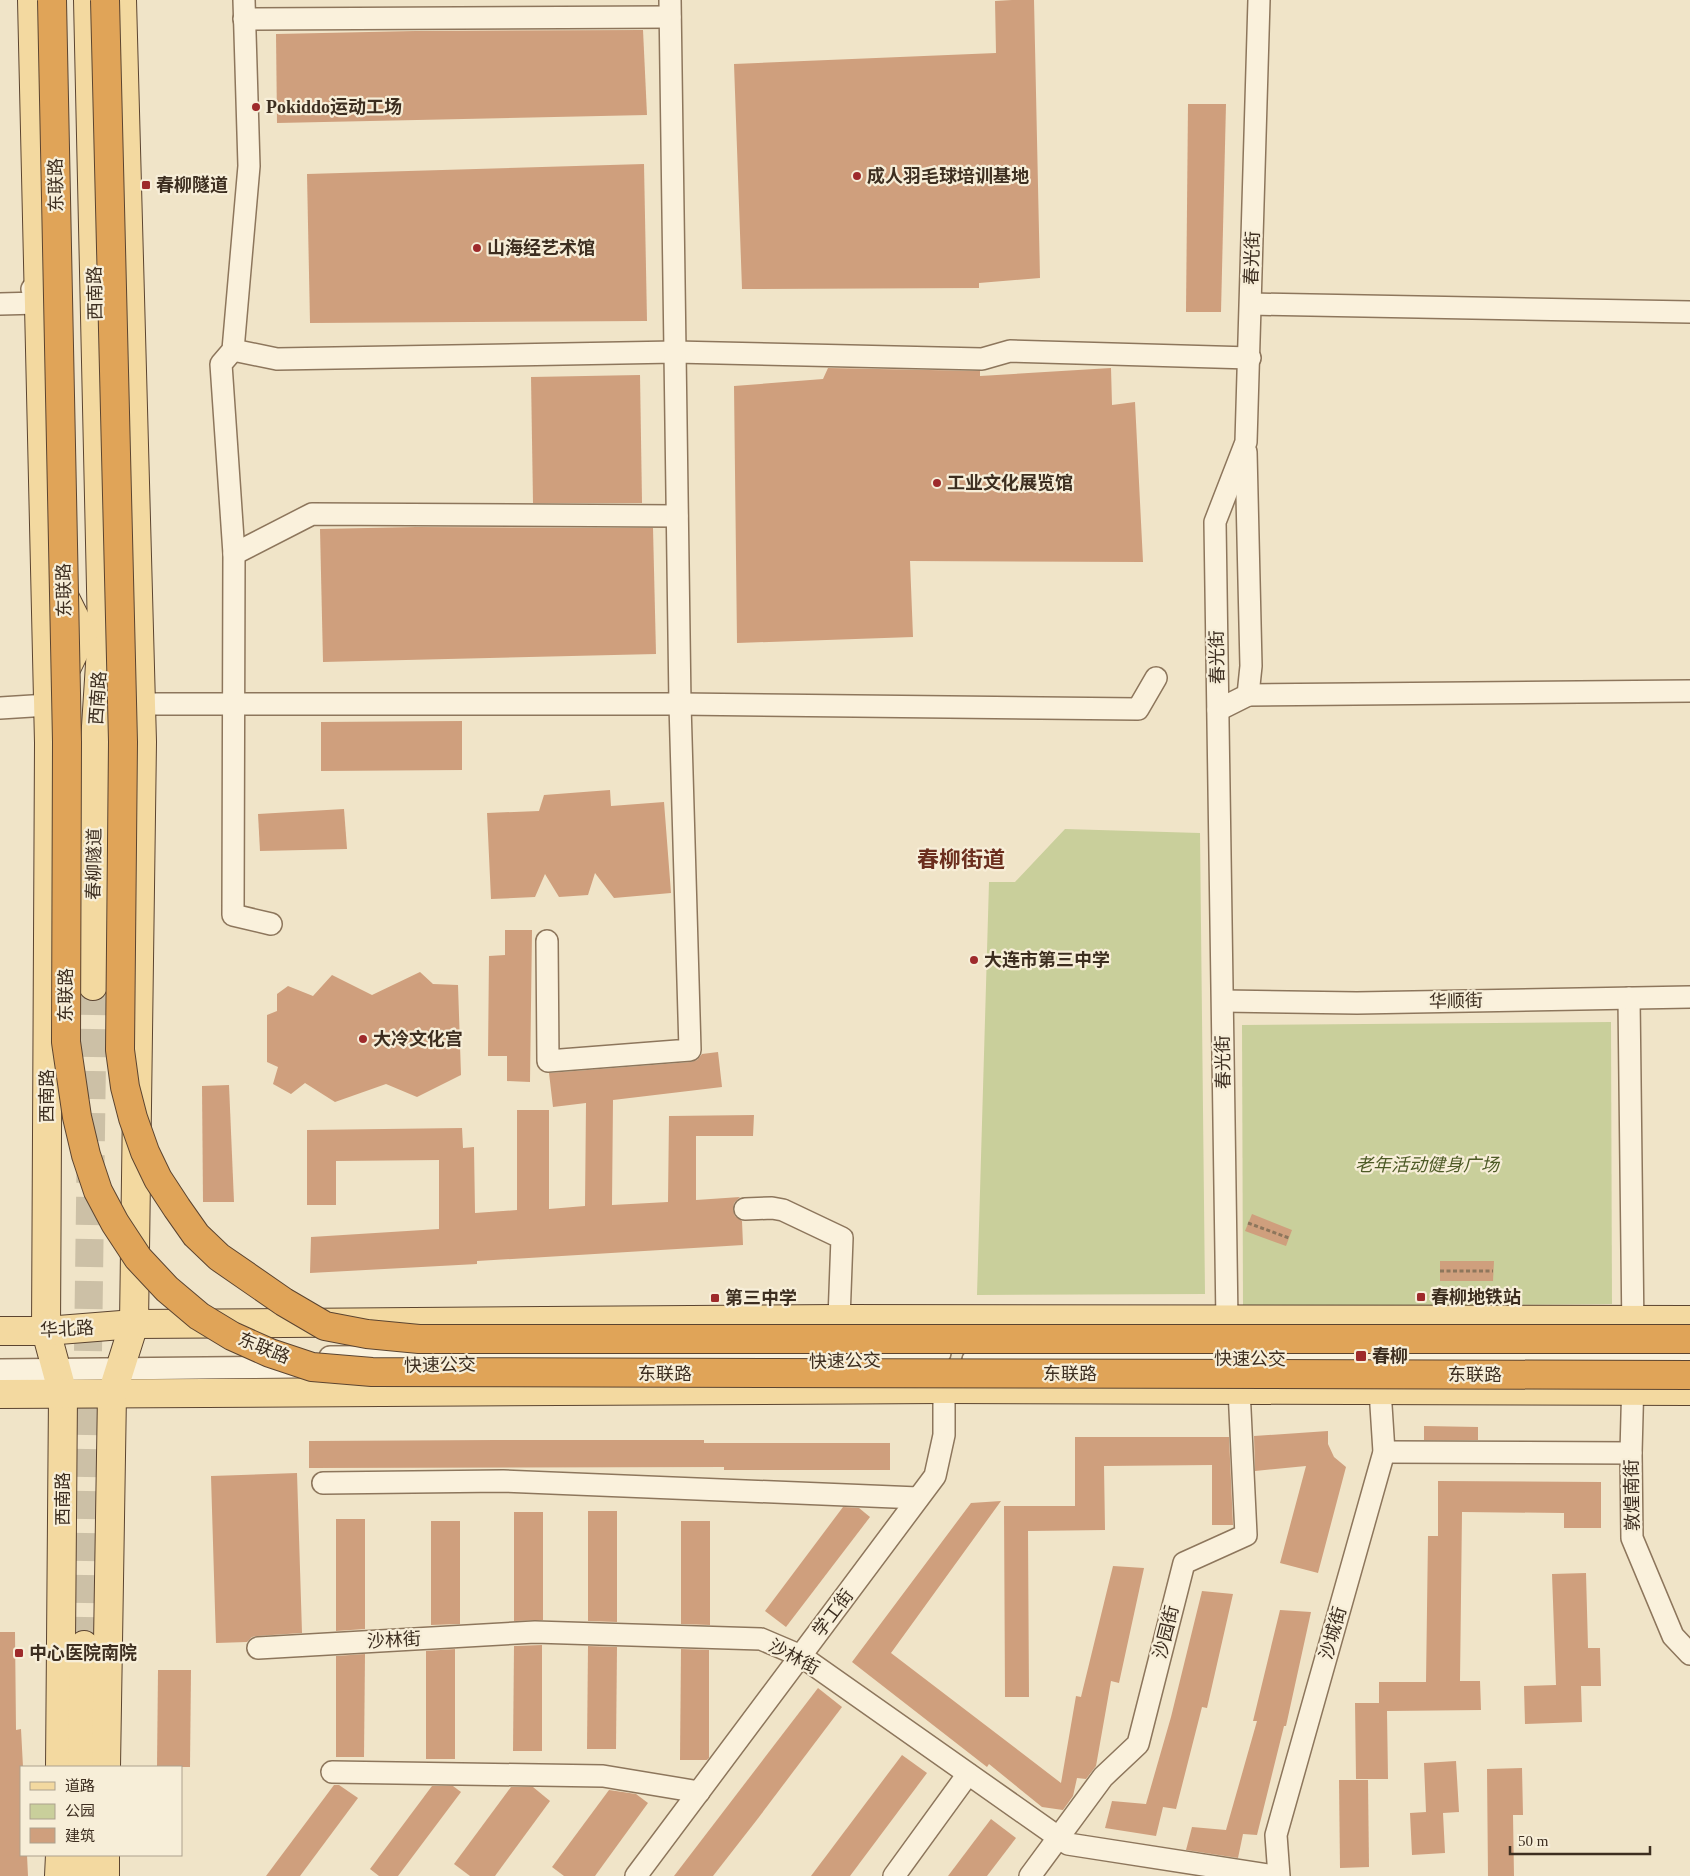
<svg xmlns="http://www.w3.org/2000/svg" width="1690" height="1876" viewBox="0 0 1690 1876" font-family="'Times New Roman','Noto Sans SC',serif">
<style>
.green{fill:#c9cf9b}
.building{fill:#cf9f7d}
.lines{fill:none;stroke-linecap:round;stroke-linejoin:round}
.major-tunnel{stroke:#ccc0a6;stroke-width:28;stroke-dasharray:28 14;stroke-linecap:butt}
.minor-casing{stroke:#8d765c;stroke-width:24}
.major-casing{stroke:#5b4430;stroke-width:30}
.path{stroke:#8d765c;stroke-width:3;stroke-dasharray:4 2.5;stroke-linecap:butt}
.minor{stroke:#faf1dc;stroke-width:21}
.major{stroke:#f3d9a0;stroke-width:28}
.highway-bridge-casing{stroke:#5b4430;stroke-width:30;stroke-linecap:butt}
.highway-bridge{stroke:#e0a458;stroke-width:28}
.poi-dot{fill:#9e2a2b;stroke:#f7eed8;stroke-width:2}
.labels{text-anchor:middle;dominant-baseline:central;stroke-width:4.5;stroke-linejoin:round;paint-order:stroke}
.poi-label{font-size:18px;font-weight:bold;fill:#3d2e20;stroke:#f7eed8;text-anchor:start}
.street-label{font-size:18px;fill:#3d2e20;stroke:#f7eed8}
.park-label{font-size:18px;font-style:italic;fill:#4d5a26;stroke:#f7eed8}
.district-label{font-size:22px;font-weight:bold;fill:#6b2e1e;stroke:#f7eed8}
</style>
<rect width="100%" height="100%" fill="#f0e4c8"/>
<g class="green">
<path d="M1065,829L1200,833L1205,1294L977,1295L989,882H1015Z"/>
<path d="M1611,1022L1612,1304L1243,1307L1242,1025Z"/>
</g>
<g class="building">
<path d="M1012,0H1034L1040,278L979,283V288L742,289L734,64L996,53L995,1Z"/>
<path d="M643,30L647,115L277,123L276,34L415,31Z"/>
<path d="M1188,104H1226L1221,312H1186Z"/>
<path d="M644,164L647,321L310,323L307,174Z"/>
<path d="M828,368L980,371V376L1111,368L1112,405L1135,402L1143,562L910,561L913,637L737,643L734,386L823,379Z"/>
<path d="M640,375L642,503H533L531,377Z"/>
<path d="M416,527L653,528L656,654L323,662L320,529Z"/>
<path d="M462,721V770L321,771V722Z"/>
<path d="M610,790L611,806L664,802L671,893L614,898L595,873L588,895L559,897L545,874L535,897L491,899L487,813L539,811L544,795Z"/>
<path d="M344,809L347,849L260,851L258,814Z"/>
<path d="M505,930H532L530,1082L507,1081V1056H488L489,956L505,955Z"/>
<path d="M420,972L433,984L458,985L461,1075L417,1097L386,1084L335,1102L305,1083L291,1094L273,1084L278,1067L267,1062V1015L277,1011V994L288,986L313,996L332,975L372,995Z"/>
<path d="M718,1052L722,1087L613,1100L612,1205L668,1202L669,1116L754,1115L753,1136H696V1200L740,1197L734,1203L733,1210L735,1216L742,1221L743,1245L477,1261V1264L310,1273L311,1237L439,1229V1160L336,1161V1205H307V1130L462,1128L463,1148L474,1147L475,1213L517,1210V1110H549V1209L585,1206L586,1103L553,1107L549,1073L691,1062L697,1060L702,1054Z"/>
<path d="M229,1085L234,1202H203L202,1086Z"/>
<path d="M1252,1214L1292,1230L1286,1246L1245,1231Z"/>
<path d="M1440,1261H1494L1493,1281H1440Z"/>
<path d="M1424,1426L1478,1427V1440H1424Z"/>
<path d="M1328,1431V1444L1334,1457L1346,1467L1318,1573L1280,1563L1306,1466L1255,1471L1254,1436Z"/>
<path d="M1075,1437H1229L1233,1525H1212V1465L1104,1466L1105,1530L1028,1531L1029,1697H1005L1004,1506H1075Z"/>
<path d="M496,1440H704V1443H890V1470H724V1467L309,1468V1441Z"/>
<path d="M297,1473L302,1633L257,1636L252,1637L247,1642L216,1643L211,1476Z"/>
<path d="M1438,1481L1601,1482V1528H1564V1513L1462,1512L1460,1681H1480L1481,1710L1387,1711L1388,1779H1356L1355,1703H1379V1682H1426L1428,1536H1438Z"/>
<path d="M1001,1501L891,1653L1061,1783L1076,1696L1081,1697L1113,1566L1144,1568L1119,1683L1111,1681L1096,1766L1086,1779L1077,1778L1073,1796L1063,1810L1042,1807L989,1764L987,1767L852,1662L971,1503Z"/>
<path d="M843,1507L859,1508L870,1517L786,1627L765,1611Z"/>
<path d="M588,1511H617V1622L588,1621Z"/>
<path d="M514,1512H543V1620L514,1621Z"/>
<path d="M336,1519H365V1629L336,1631Z"/>
<path d="M431,1521H460V1624L431,1625Z"/>
<path d="M681,1521H710V1625L681,1624Z"/>
<path d="M1586,1573L1588,1648H1600L1601,1686H1581L1582,1722L1525,1724L1524,1686L1556,1685L1552,1574Z"/>
<path d="M1202,1591L1233,1594L1207,1708L1202,1707L1176,1809L1163,1807L1156,1836L1105,1828L1112,1801L1146,1804L1171,1717Z"/>
<path d="M1280,1610L1311,1612L1286,1726H1284L1257,1835L1243,1834L1238,1858L1186,1850L1192,1827L1226,1830L1257,1721H1253Z"/>
<path d="M0,1632H15L16,1730L21,1729L23,1767H21V1855H27L28,1876H0Z"/>
<path d="M542,1645V1751H513L514,1646Z"/>
<path d="M588,1646L617,1647L616,1749H587Z"/>
<path d="M455,1649V1759H426V1651Z"/>
<path d="M681,1649L709,1650V1758L707,1760H680Z"/>
<path d="M365,1654L364,1757H336V1656Z"/>
<path d="M158,1670H191L190,1767H157Z"/>
<path d="M818,1688L842,1707L756,1821L713,1876H674Z"/>
<path d="M902,1755L927,1773L850,1876H811Z"/>
<path d="M1456,1761L1459,1812L1443,1813L1445,1853L1412,1855L1410,1813L1426,1812L1424,1763Z"/>
<path d="M1522,1768L1523,1815H1513L1514,1876H1488L1487,1769Z"/>
<path d="M1339,1780H1368L1369,1867L1340,1868Z"/>
<path d="M334,1785H339L358,1798L300,1876H266Z"/>
<path d="M432,1786H453L461,1792L398,1876H379L370,1869Z"/>
<path d="M511,1787H533L550,1801L495,1876H470L454,1864Z"/>
<path d="M609,1790L636,1794L648,1803L595,1876H564L552,1867Z"/>
<path d="M991,1819L1016,1838L987,1876H948Z"/>
</g>
<g class="lines">
<path class="major-tunnel" d="M84,1645L93,986"/>
<g class="minor-casing">
<g id="minor">
<path d="M244,0L249,166L233,350L221,364L234,554L233,915L271,924"/>
<path d="M244,19L670,17"/>
<path d="M0,304L39,303L32,289"/>
<path d="M1251,304L1690,312"/>
<path d="M233,350L277,359L675,352L982,359L1010,351L1250,358"/>
<path d="M234,554L312,514L677,516"/>
<path d="M1248,695L1690,691"/>
<path d="M141,704H680L1138,709L1156,678"/>
<path d="M0,708L48,705"/>
<path d="M1218,710L1248,695L1251,666L1246,452"/>
<path d="M547,941L548,1061L690,1050L680,704L670,0"/>
<path d="M1629,998L1633,1334"/>
<path d="M1223,1001L1357,1003L1690,997"/>
<path d="M745,1209L772,1208L783,1210L842,1238L839,1319"/>
<path d="M1227,1321L1215,522L1246,442L1259,0"/>
<path d="M330,1357L940,1353"/>
<path d="M973,1360L1690,1359"/>
<path d="M0,1370L297,1367"/>
<path d="M1633,1377L1631,1453L1632,1538L1673,1636L1690,1654"/>
<path d="M1384,1452L1631,1453"/>
<path d="M323,1483L503,1481L918,1498"/>
<path d="M258,1648L535,1632L761,1639L801,1656L1068,1844L1274,1876"/>
<path d="M332,1772L603,1776L699,1792"/>
<path d="M636,1876L935,1476L944,1435V1374"/>
<path d="M894,1876L968,1774"/>
<path d="M1030,1876L1103,1777L1138,1744L1184,1563L1246,1535L1239,1389"/>
<path d="M1279,1876L1276,1835L1384,1452L1380,1390"/>
</g>
</g>
<g class="major-casing">
<g id="major">
<path d="M32,0L49,743L46,1331L63,1394L60,1767"/>
<path d="M88,0L102,633L95,742L93,986"/>
<path d="M62,592L83,634L62,677"/>
<path d="M0,1331H46L134,1324L839,1319L1690,1320"/>
<path d="M0,1394L944,1389L1690,1391"/>
<path d="M82,1767L84,1645"/>
<path d="M106,1767L112,1394L134,1324L142,742L122,0"/>
<path d="M59,1876L60,1855"/>
<path d="M81,1876V1855"/>
<path d="M105,1876V1855"/>
</g>
</g>
<g class="path">
<path d="M1248,1223L1289,1238"/>
<path d="M1440,1271H1493"/>
</g>
<use href="#minor" class="minor"/>
<use href="#major" class="major"/>
<g class="highway-bridge-casing">
<g id="highway-bridge">
<path d="M52,0L67,742L66,1042L77,1117L86,1155L98,1191L115,1223L138,1258L167,1289L199,1316L232,1336L270,1353L312,1367L372,1372L1690,1375"/>
<path d="M105,0L123,742L120,1050L125,1087L133,1118L145,1152L158,1179L177,1208L196,1235L219,1257L284,1302L325,1326L367,1334L419,1339H1690"/>
</g>
</g>
<use href="#highway-bridge" class="highway-bridge"/>
</g>
<g class="poi-dot">
<circle cx="256" cy="107" r="5"/>
<circle cx="857" cy="176" r="5"/>
<rect x="141" y="180" width="10" height="10" rx="2.5"/>
<circle cx="477" cy="248" r="5"/>
<circle cx="937" cy="483" r="5"/>
<circle cx="974" cy="960" r="5"/>
<circle cx="363" cy="1039" r="5"/>
<rect x="1416" y="1292" width="10" height="10" rx="2.5"/>
<rect x="710" y="1293" width="10" height="10" rx="2.5"/>
<rect x="1355" y="1350" width="12" height="12" rx="2.5"/>
<rect x="14" y="1648" width="10" height="10" rx="2.5"/>
</g>
<g class="labels">
<g class="poi-label">
<text x="266" y="107">Pokiddo运动工场</text>
<text x="867" y="176">成人羽毛球培训基地</text>
<text x="156" y="185">春柳隧道</text>
<text x="487" y="248">山海经艺术馆</text>
<text x="947" y="483">工业文化展览馆</text>
<text x="984" y="960">大连市第三中学</text>
<text x="373" y="1039">大冷文化宫</text>
<text x="1431" y="1297">春柳地铁站</text>
<text x="725" y="1298">第三中学</text>
<text x="1372" y="1356">春柳</text>
<text x="29" y="1653">中心医院南院</text>
</g>
<g class="street-label">
<text transform="translate(56 185) rotate(-91)">东联路</text>
<text transform="translate(1252 258) rotate(-88)">春光街</text>
<text transform="translate(95 293) rotate(-91)">西南路</text>
<text transform="translate(64 590) rotate(-91)">东联路</text>
<text transform="translate(1217 657) rotate(-91)">春光街</text>
<text transform="translate(98 698) rotate(-86)">西南路</text>
<text transform="translate(94 864) rotate(-89)">春柳隧道</text>
<text transform="translate(66 995) rotate(-90)">东联路</text>
<text transform="translate(1456 1001) rotate(-1)">华顺街</text>
<text transform="translate(1223 1062) rotate(-91)">春光街</text>
<text transform="translate(47 1096) rotate(-90)">西南路</text>
<text transform="translate(67 1329) rotate(-3)">华北路</text>
<text transform="translate(264 1348) rotate(22)">东联路</text>
<text x="1250" y="1359">快速公交</text>
<text transform="translate(845 1361) rotate(-1)">快速公交</text>
<text transform="translate(440 1365) rotate(-1)">快速公交</text>
<text x="665" y="1374">东联路</text>
<text x="1070" y="1374">东联路</text>
<text x="1475" y="1375">东联路</text>
<text transform="translate(1632 1495) rotate(-91)">敦煌南街</text>
<text transform="translate(63 1499) rotate(-90)">西南路</text>
<text transform="translate(833 1613) rotate(-53)">学工街</text>
<text transform="translate(1166 1632) rotate(-76)">沙园街</text>
<text transform="translate(1333 1633) rotate(-74)">沙城街</text>
<text transform="translate(394 1640) rotate(-3)">沙林街</text>
<text transform="translate(794 1657) rotate(28)">沙林街</text>
</g>
<g class="park-label">
<text x="1427" y="1165">老年活动健身广场</text>
</g>
<g class="district-label">
<text x="961" y="859">春柳街道</text>
</g>
</g>
<rect x="20" y="1766" width="162" height="90" fill="#f7eed8" stroke="#ada18e"/>
<rect x="30" y="1782" width="25" height="8" fill="#f3d9a0" stroke="#ada18e"/>
<text x="65" y="1791" font-size="15" fill="#3d2e20">道路</text>
<rect x="30" y="1804" width="25" height="15" fill="#c9cf9b" stroke="#ada18e"/>
<text x="65" y="1816" font-size="15" fill="#3d2e20">公园</text>
<rect x="30" y="1828" width="25" height="15" fill="#cf9f7d" stroke="#ada18e"/>
<text x="65" y="1841" font-size="15" fill="#3d2e20">建筑</text>
<path d="M1510 1846v8h140v-8" fill="none" stroke="#3d2e20" stroke-width="2.5"/>
<text x="1518" y="1846" font-size="15" fill="#3d2e20" stroke="#f7eed8" stroke-width="4" paint-order="stroke">50 m</text>
</svg>
